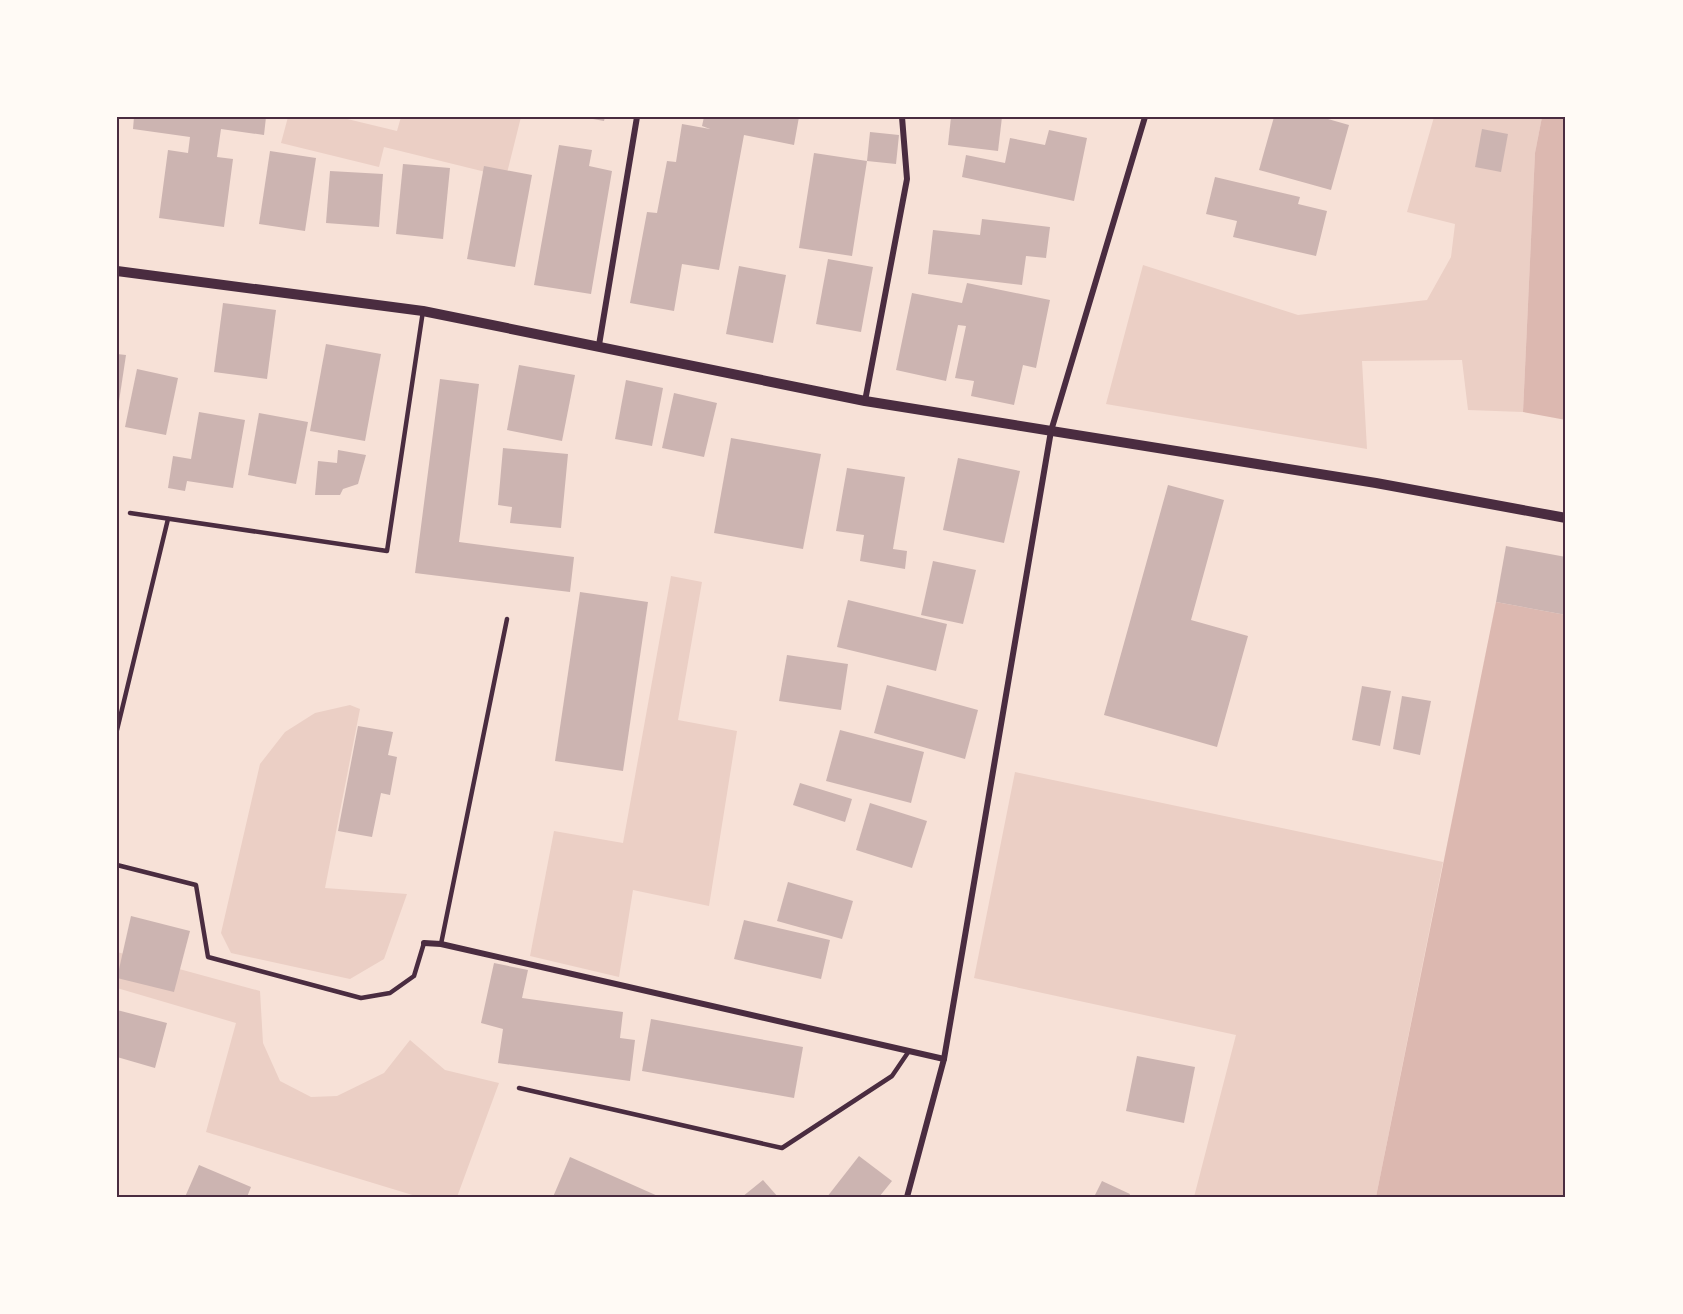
<svg xmlns="http://www.w3.org/2000/svg" width="1683" height="1314" viewBox="0 0 1683 1314" font-family="'Space Grotesk',sans-serif">
<style>
.green{fill:#ebcfc5}
.water{fill:#dcb8b0}
.building{fill:#ccb4b1}
.lines{fill:none;stroke-linecap:round;stroke-linejoin:round}
.service{stroke:#4a2c40;stroke-width:4.5}
.minor{stroke:#4a2c40;stroke-width:6}
.tertiary{stroke:#4a2c40;stroke-width:10}
.neatline{fill:none;stroke:#4a2c40;stroke-width:2}
</style>
<rect width="100%" height="100%" fill="#f7e1d7"/>
<g class="green">
<path d="M288,117H339L397,131L401,117H521L506,177L384,147L379,167L281,143Z"/>
<path d="M1434,117H1542L1535,153L1523,412L1468,410L1462,360L1362,361L1367,449L1106,404L1143,265L1298,315L1427,300L1451,257L1455,224L1407,212Z"/>
<path d="M671,576L702,582L678,720L737,731L709,906L633,890L619,977L530,956L554,831L623,843Z"/>
<path d="M350,705L360,709L325,888L407,894L384,959L350,979L231,953L221,933L260,764L285,732L315,713Z"/>
<path d="M1015,772L1443,862L1376,1197H1194L1236,1035L974,978Z"/>
<path d="M117,952L260,991L263,1043L280,1081L311,1097L337,1096L384,1073L410,1040L445,1070L499,1083L457,1197H419L206,1132L236,1023L117,988Z"/>
</g>
<g class="water">
<path d="M1542,117H1566V420L1523,412L1535,153Z"/>
<path d="M1496,602L1566,615V1197H1376Z"/>
</g>
<g class="building">
<path d="M134,117H266L264,135L221,129L217,157L233,159L224,227L159,218L168,150L188,153L190,137L133,129Z"/>
<path d="M582,117H605L604,121Z"/>
<path d="M704,117H799L794,145L744,135L719,270L682,264L674,311L630,303L647,212L657,213L667,161L676,162L682,124L710,129L702,126Z"/>
<path d="M951,117H1002L998,151L948,145Z"/>
<path d="M1274,117H1321L1349,125L1331,190L1259,170Z"/>
<path d="M1482,129L1508,134L1501,172L1475,167Z"/>
<path d="M1049,130L1087,138L1074,201L962,177L966,155L1005,163L1010,138L1045,145Z"/>
<path d="M870,132L899,135L896,164L867,161L852,256L799,248L814,153L867,161Z"/>
<path d="M559,145L592,150L589,166L612,171L591,294L534,285Z"/>
<path d="M270,151L316,158L305,231L259,224Z"/>
<path d="M403,164L450,168L443,239L396,234Z"/>
<path d="M484,166L532,175L515,267L467,259Z"/>
<path d="M330,171L383,174L379,227L326,223Z"/>
<path d="M1215,177L1300,197L1298,204L1327,211L1316,256L1233,237L1237,221L1206,214Z"/>
<path d="M982,219L1050,227L1046,258L1026,256L1022,285L928,274L933,230L980,235Z"/>
<path d="M828,259L873,267L861,332L816,324Z"/>
<path d="M739,266L786,275L773,343L726,334Z"/>
<path d="M967,283L1050,300L1036,368L1023,365L1014,405L971,396L974,381L955,378L966,326L958,325L946,381L896,370L912,293L962,303Z"/>
<path d="M223,303L276,310L267,379L214,372Z"/>
<path d="M326,344L381,354L365,441L310,431Z"/>
<path d="M117,354L126,355L118,408H117Z"/>
<path d="M519,365L575,375L562,441L507,430Z"/>
<path d="M137,369L178,378L166,435L125,427Z"/>
<path d="M440,379L479,384L459,542L574,557L570,592L415,573Z"/>
<path d="M626,380L663,388L652,446L615,439Z"/>
<path d="M674,393L717,403L704,457L662,448Z"/>
<path d="M199,412L245,420L233,488L187,481L185,491L168,488L173,456L191,459Z"/>
<path d="M259,413L308,422L296,484L248,475Z"/>
<path d="M731,438L821,454L803,549L714,533Z"/>
<path d="M503,448L568,454L561,528L510,523L512,507L498,505Z"/>
<path d="M338,450L366,455L358,484L343,489L340,495H315L318,461L337,463Z"/>
<path d="M958,458L1020,471L1004,543L943,530Z"/>
<path d="M847,468L905,477L893,549L907,551L905,569L860,561L864,535L836,531Z"/>
<path d="M1168,485L1224,500L1191,620L1248,636L1217,747L1104,715Z"/>
<path d="M1506,546L1566,557V615L1496,602Z"/>
<path d="M933,561L976,570L963,624L921,615Z"/>
<path d="M580,592L648,602L623,771L555,761Z"/>
<path d="M848,600L947,624L936,671L837,647Z"/>
<path d="M787,655L848,664L841,710L779,701Z"/>
<path d="M887,685L978,710L965,759L874,733Z"/>
<path d="M1362,686L1391,691L1380,746L1352,740Z"/>
<path d="M1402,696L1431,701L1420,755L1393,749Z"/>
<path d="M358,726L393,732L388,755L397,757L390,795L381,793L372,837L338,831Z"/>
<path d="M840,730L924,752L911,803L826,781Z"/>
<path d="M800,783L852,799L845,822L793,805Z"/>
<path d="M870,803L927,821L912,868L856,850Z"/>
<path d="M788,882L853,901L842,939L777,921Z"/>
<path d="M131,916L190,931L174,992L117,978Z"/>
<path d="M744,920L830,940L821,979L734,959Z"/>
<path d="M494,963L528,970L522,998L623,1012L620,1038L635,1040L630,1081L498,1063L503,1029L481,1023Z"/>
<path d="M117,1010L167,1023L155,1068L117,1057Z"/>
<path d="M651,1019L803,1047L794,1098L642,1071Z"/>
<path d="M1137,1056L1195,1067L1184,1123L1126,1111Z"/>
<path d="M859,1156L892,1181L879,1197H827Z"/>
<path d="M570,1157L660,1197H553Z"/>
<path d="M199,1165L251,1187L247,1197H185Z"/>
<path d="M763,1180L778,1197H742Z"/>
<path d="M1102,1181L1130,1194L1129,1197H1094Z"/>
</g>
<g class="lines">
<g class="service">
<path d="M130,513L387,551L423,311"/>
<path d="M117,730L168,519"/>
<path d="M117,865L196,885L208,957L361,998L390,993L414,976L424,943"/>
<path d="M441,944L507,619"/>
<path d="M519,1088L782,1148L892,1076L909,1051"/>
</g>
<g class="minor">
<path d="M599,345L637,117"/>
<path d="M865,401L907,179L902,117"/>
<path d="M424,943L441,944L944,1059"/>
<path d="M907,1197L944,1059L1051,431L1145,117"/>
</g>
<path class="tertiary" d="M117,271L423,311L865,401L1376,483L1566,518"/>
</g>
<rect width="1683" height="1314" fill="none" stroke="#fffaf5" stroke-width="237"/>
<rect x="118" y="118" width="1446" height="1078" class="neatline"/>
</svg>
